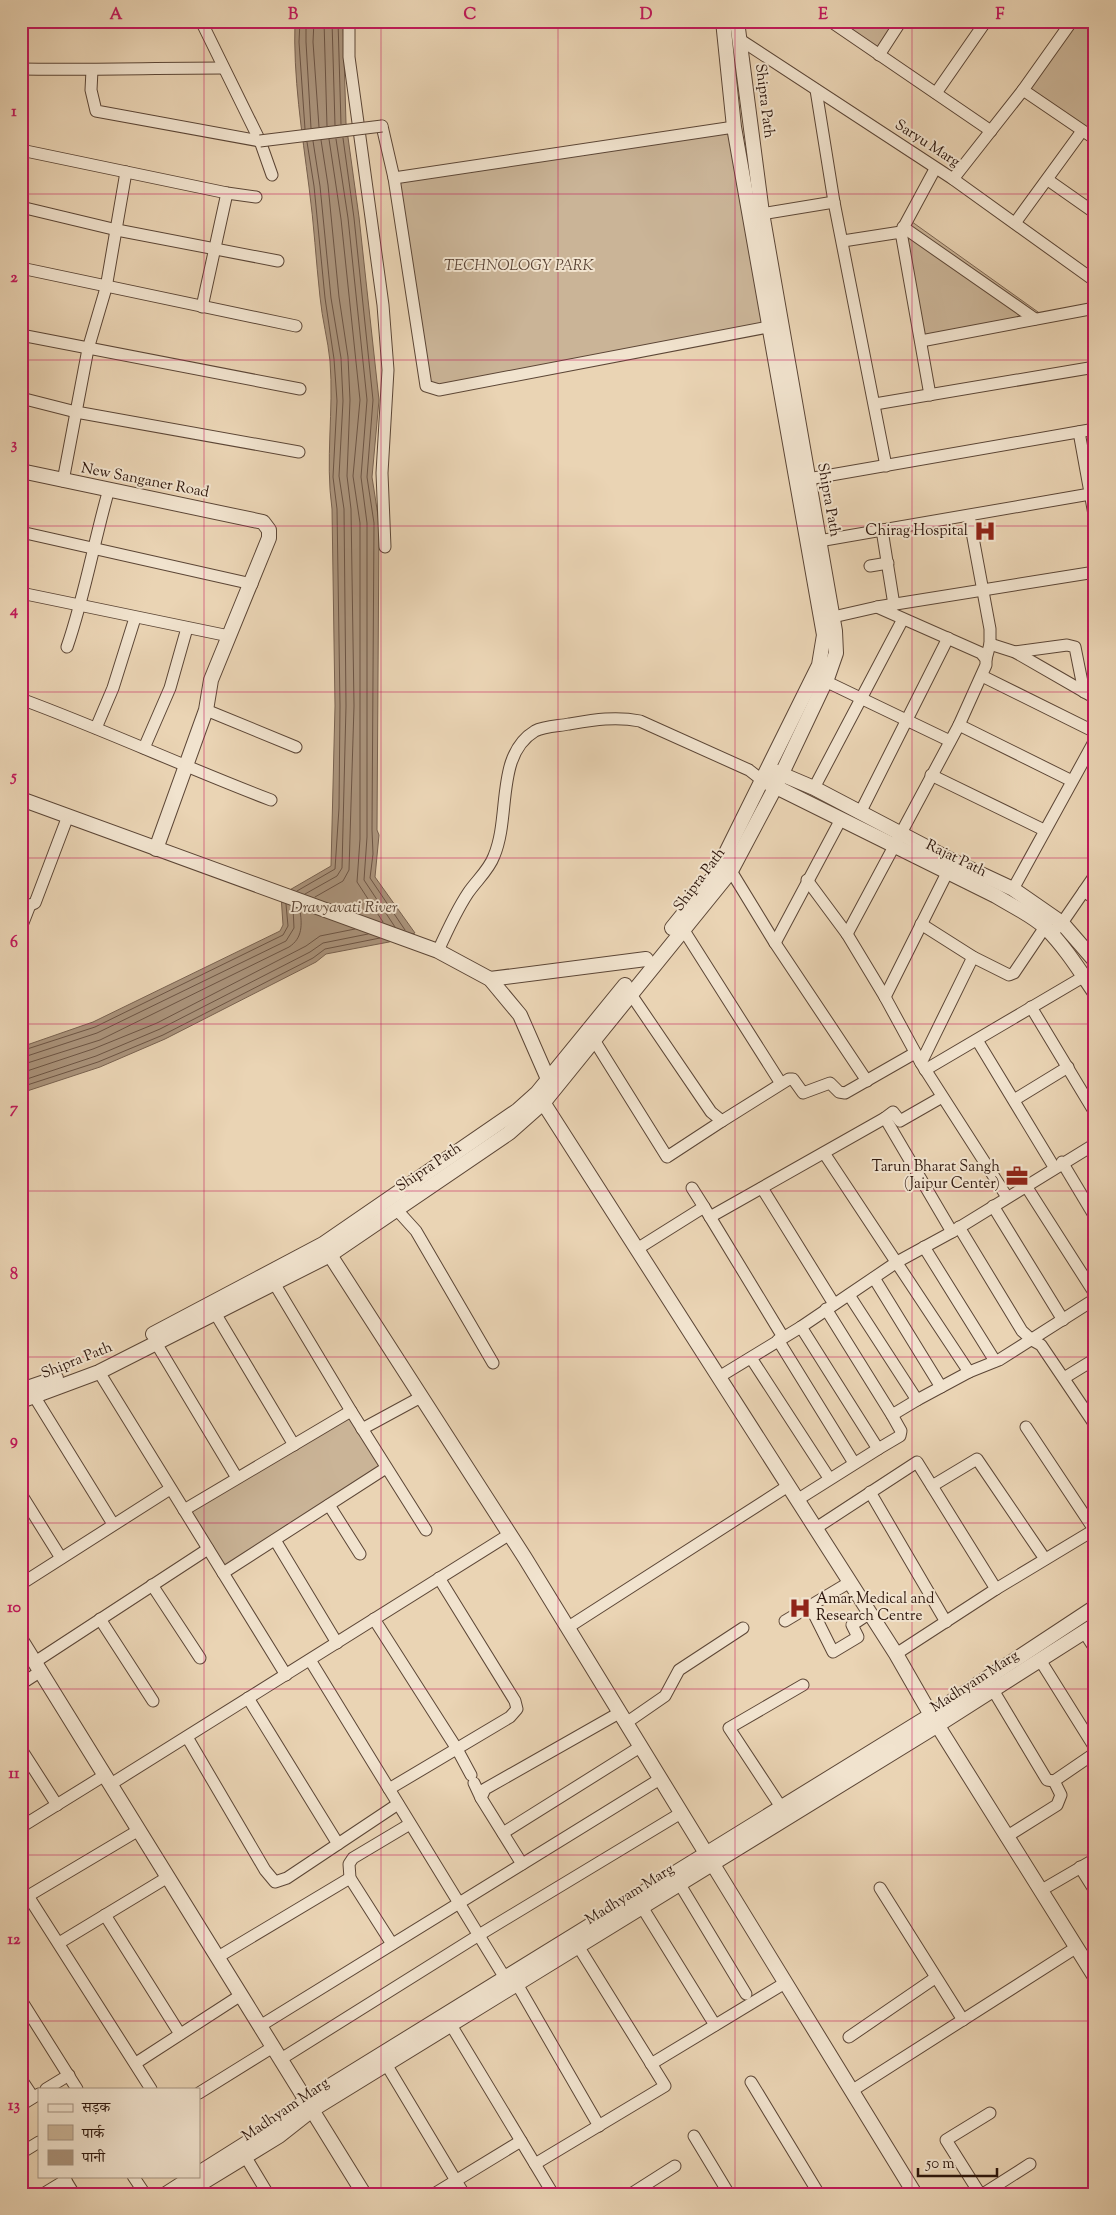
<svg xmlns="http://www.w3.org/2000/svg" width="1116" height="2215" viewBox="0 0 1116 2215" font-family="'Sorts Mill Goudy','Noto Serif Devanagari',serif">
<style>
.green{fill:#cab497;stroke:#7c6552}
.water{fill:#aa937b;stroke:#78614f}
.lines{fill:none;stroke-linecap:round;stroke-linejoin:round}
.shore{stroke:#6c5444;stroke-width:1}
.minor-casing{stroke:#5c4636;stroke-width:13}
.tertiary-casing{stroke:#5c4636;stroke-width:16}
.minor{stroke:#f1e3ce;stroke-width:11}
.tertiary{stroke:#f1e3ce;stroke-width:14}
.minor-bridge-casing{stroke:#5c4636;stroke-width:13;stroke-linecap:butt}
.minor-bridge{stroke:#f1e3ce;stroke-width:11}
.grid{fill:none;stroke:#c2185b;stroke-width:1;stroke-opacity:0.55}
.labels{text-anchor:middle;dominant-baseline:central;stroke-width:4;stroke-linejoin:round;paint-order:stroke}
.street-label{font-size:15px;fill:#2d160c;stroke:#f1e3ce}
.park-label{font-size:15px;font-style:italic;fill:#5c4536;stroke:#f1e3ce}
.poi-label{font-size:15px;fill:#2d160c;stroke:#f1e3ce;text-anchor:end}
.water-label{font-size:16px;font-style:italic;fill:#5f4838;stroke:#f1e3ce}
.neatline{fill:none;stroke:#c2185b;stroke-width:2}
.grid-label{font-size:16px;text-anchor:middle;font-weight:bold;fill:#c2185b}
</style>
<rect width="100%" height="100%" fill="#ead4b4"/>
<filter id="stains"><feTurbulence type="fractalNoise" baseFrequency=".004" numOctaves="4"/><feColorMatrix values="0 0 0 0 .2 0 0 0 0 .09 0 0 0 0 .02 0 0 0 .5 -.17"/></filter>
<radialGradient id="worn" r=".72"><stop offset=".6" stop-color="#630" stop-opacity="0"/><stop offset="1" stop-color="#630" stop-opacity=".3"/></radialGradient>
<g class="green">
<path d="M830,21H901L879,55Z"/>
<path d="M1072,21H1095V138L1023,90Z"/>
<path d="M734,127L768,327L439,390L426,386L394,178Z"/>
<path d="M908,219L1045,317L921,341L901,232Z"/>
<path d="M351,1411L386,1468L223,1573L184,1510Z"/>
</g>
<path class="water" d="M295,21H343L346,123L359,217L379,400L372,477L379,522L377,830L379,835L375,877L415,933L389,942L326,954L316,962L165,1039L100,1067L21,1093V1047L93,1022L280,931L283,925L281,895L331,866L335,706L332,509C325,459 334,411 330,361C328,340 322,319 320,297C316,261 314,224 309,187C302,132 293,77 295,21Z"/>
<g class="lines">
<g class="shore">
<path d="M300,21L299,42L305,129"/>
<path d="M306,21V42L311,128"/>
<path d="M314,21L313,42L319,127"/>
<path d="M324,21L327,126"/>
<path d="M332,21L335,125"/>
<path d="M338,21L341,124"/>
<path d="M343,138L354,218L373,400L367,477L374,523L372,830L373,854L370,878L405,930"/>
<path d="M329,139L341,219L360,400L353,476L360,523V839L357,882L383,922"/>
<path d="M336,139L348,218L367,400L361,477L367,523V837L364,880L395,927"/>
<path d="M297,891L335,869L339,808L340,706L337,509L333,477L337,401L334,359L325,298L314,186L307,142"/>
<path d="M305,894L337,876L342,868L346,706L344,509L339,476L343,401L341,358L331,298L320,186L313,141"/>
<path d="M315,897L343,881L349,870L354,706L351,509L347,476L350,400L348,357L339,297L328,185L321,140"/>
<path d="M21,1051L95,1027L283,935L288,926L286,904"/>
<path d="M21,1058L97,1033L286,941L294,928L293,907"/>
<path d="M21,1065L100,1040L289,947C303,938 302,924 300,910"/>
<path d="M21,1073L93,1049L157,1023L306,946L320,936L355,929"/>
<path d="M21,1081L96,1056L160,1029L310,952L323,943L368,934"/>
<path d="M21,1087L98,1062L163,1035L313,958L325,949L380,938"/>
</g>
<g class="minor-casing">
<g id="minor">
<path d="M201,21L260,141L272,175"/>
<path d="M349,21V57L383,305L388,370L382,473L385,547"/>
<path d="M830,21L991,131"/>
<path d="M739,39L953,179L1095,281"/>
<path d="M879,55L901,21"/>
<path d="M21,69C89,70 156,68 223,68"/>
<path d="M92,70L91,90L96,111L260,141"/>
<path d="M816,90L834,202L886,466"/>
<path d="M1023,90L1095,139"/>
<path d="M936,93L986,21"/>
<path d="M382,126L394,178L426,386L439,390L768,327"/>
<path d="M21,150L227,193L256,197"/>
<path d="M394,178L734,127"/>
<path d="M953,179L1023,90L1072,21"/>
<path d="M1048,180L1095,213"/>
<path d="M21,207L117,230L278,261"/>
<path d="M755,215L834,202"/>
<path d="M1015,223L1082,131"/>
<path d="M903,227L1035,319"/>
<path d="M901,232L935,169"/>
<path d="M843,241L901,232L930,395"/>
<path d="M21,268L296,326"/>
<path d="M202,307L227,193"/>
<path d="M21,335L300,389"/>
<path d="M921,341L1095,308"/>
<path d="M21,398L76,412L299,452"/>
<path d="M875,404L1095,367"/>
<path d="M1079,432L1095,520"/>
<path d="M808,479L1095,429"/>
<path d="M63,481L88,349L106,288L126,172"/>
<path d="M969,516L990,629V644L986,659"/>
<path d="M882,530L894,605"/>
<path d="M21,532L252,584"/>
<path d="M819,541L1090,494"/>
<path d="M870,566L888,563"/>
<path d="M21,593L229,636"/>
<path d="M833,617L877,607L1095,572"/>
<path d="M990,644L1015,652L1095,698"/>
<path d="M67,647C85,595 94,541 109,489"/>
<path d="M1015,652L1067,645L1075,647L1084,692"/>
<path d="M982,676L1095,732"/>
<path d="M825,681L950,741"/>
<path d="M21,699C105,730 187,768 271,800"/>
<path d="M206,710L296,747"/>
<path d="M959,725L1070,780"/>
<path d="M96,728L113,688L135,618"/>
<path d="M144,748L170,688L187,628"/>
<path d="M931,775L1044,830"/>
<path d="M814,788L903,619"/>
<path d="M860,813L948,638"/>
<path d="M731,871L775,943L867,1081"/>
<path d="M807,880L847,934L885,997L921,1063L1007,1197"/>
<path d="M1013,889L1095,740"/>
<path d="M1084,891L1095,899"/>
<path d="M21,909L35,903L68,816"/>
<path d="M921,924L973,957L1009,975L1014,973L1045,927"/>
<path d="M21,928L30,905"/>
<path d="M683,929L780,1082"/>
<path d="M847,934L959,725L986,665V659L981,653L877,607"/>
<path d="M1051,934L1062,923L1095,875"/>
<path d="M775,943L841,819"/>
<path d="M438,951C447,931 456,911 468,893C476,881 489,870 494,856C511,816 495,755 535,731C544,726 559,726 569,724C593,720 615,716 640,721L749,770L763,781"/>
<path d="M630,993L711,1112L722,1121L789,1079H793L803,1093L830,1083L839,1092L845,1093L915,1053"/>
<path d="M885,997L951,865"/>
<path d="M1031,1007L1095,1113"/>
<path d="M594,1040L667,1157L722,1121"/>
<path d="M977,1040L1054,1167"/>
<path d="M921,1063L973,957"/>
<path d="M925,1070L1083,977"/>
<path d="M1014,1100L1068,1067"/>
<path d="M885,1118L893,1112L900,1121L942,1097"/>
<path d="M824,1153L969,1372"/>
<path d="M1062,1162L1095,1217"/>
<path d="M1026,1186L1095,1294"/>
<path d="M692,1188L704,1207"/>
<path d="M762,1188L834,1304"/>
<path d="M993,1206L1063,1320"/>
<path d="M397,1210L416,1231L493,1363"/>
<path d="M710,1217L885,1118L952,1232"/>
<path d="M959,1227L1022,1331L1032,1340L1041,1345L1095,1425"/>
<path d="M924,1247L995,1361"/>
<path d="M637,1249L704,1207L783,1337"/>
<path d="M874,1278L941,1387"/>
<path d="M274,1283L351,1411L426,1530"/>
<path d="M849,1295L917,1400L969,1372L999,1360L1095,1299"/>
<path d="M215,1313L294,1445"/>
<path d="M801,1327L878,1449L900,1436L901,1431L892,1415L826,1309"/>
<path d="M778,1340L854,1463"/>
<path d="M156,1343L237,1478"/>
<path d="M751,1358L829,1478"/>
<path d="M99,1372L286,1675"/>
<path d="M719,1377L801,1327L897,1262L952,1232L1095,1144"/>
<path d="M1064,1378L1095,1359"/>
<path d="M34,1396L113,1524"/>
<path d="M892,1415L917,1400"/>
<path d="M1026,1427L1095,1531"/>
<path d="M362,1429L421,1397"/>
<path d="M932,1486L977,1459L1045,1559"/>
<path d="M870,1492L946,1622"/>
<path d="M21,1494L61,1558"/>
<path d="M797,1500L878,1449"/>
<path d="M329,1505L360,1554"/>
<path d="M184,1510L351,1411"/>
<path d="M816,1528L917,1462L996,1589"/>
<path d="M275,1540L337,1643"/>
<path d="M223,1573L386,1468"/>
<path d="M21,1584L170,1489"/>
<path d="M152,1585L200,1658"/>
<path d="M810,1606L833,1652L858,1637L852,1625L870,1613"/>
<path d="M100,1619L153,1701"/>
<path d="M374,1619L457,1749L471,1775"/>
<path d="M785,1621L850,1582"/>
<path d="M567,1628L788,1486"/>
<path d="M1084,1632L1095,1649"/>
<path d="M896,1654L996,1589L1094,1530"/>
<path d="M310,1660L505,1978"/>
<path d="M1040,1660L1095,1748"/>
<path d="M35,1662L208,1549"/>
<path d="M21,1684L41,1671"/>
<path d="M993,1690L1047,1780L1054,1781L1095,1753"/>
<path d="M248,1698L338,1844"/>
<path d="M626,1723L665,1696L679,1670L743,1628"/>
<path d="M187,1737L265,1870L275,1882L287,1878L398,1804"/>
<path d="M21,1749L57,1805"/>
<path d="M474,1783L481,1798"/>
<path d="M111,1784L510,1534"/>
<path d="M389,1789L510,1717L517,1709L515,1701L439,1578"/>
<path d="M781,1807L729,1728L803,1685"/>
<path d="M21,1827L105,1775"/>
<path d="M503,1833L640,1747"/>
<path d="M1006,1837L1057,1805L1061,1795L1054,1781"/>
<path d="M522,1864L481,1798L485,1789L619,1713"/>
<path d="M1080,1867L1095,1891"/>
<path d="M679,1883L746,1994"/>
<path d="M880,1888L963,2020"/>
<path d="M1040,1891L1095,1859"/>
<path d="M28,1896L151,2089"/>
<path d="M23,1899L139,1830"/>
<path d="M642,1907L715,2025"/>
<path d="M105,1915L180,2034"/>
<path d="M59,1943L168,1877"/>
<path d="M392,1944L350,1878L349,1864L353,1858L410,1824"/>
<path d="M218,1957L350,1878"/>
<path d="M517,1984L599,2126"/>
<path d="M21,2000L77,2089"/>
<path d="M451,2025L553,2194"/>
<path d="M260,2026L660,1779"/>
<path d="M849,2037L935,1978"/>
<path d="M281,2059L479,1935L681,1813"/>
<path d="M136,2063L241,1995"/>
<path d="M386,2064L464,2194"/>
<path d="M651,2064L785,1983"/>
<path d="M21,2079L33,2097"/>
<path d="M751,2082L819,2194"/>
<path d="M46,2089L69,2075"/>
<path d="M853,2090L1077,1947"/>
<path d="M199,2093L273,2047"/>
<path d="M21,2105L39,2094"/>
<path d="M694,2136L729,2194"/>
<path d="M21,2153L39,2142"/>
<path d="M245,2156L268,2194"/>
<path d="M535,2164L665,2086L578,1946"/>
<path d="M63,2176L74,2194"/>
<path d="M133,2176L145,2194"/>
<path d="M43,2194L66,2180"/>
<path d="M434,2194L521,2141"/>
<path d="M631,2194L675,2166"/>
<path d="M980,2194L946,2140L990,2113"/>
<path d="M983,2194L1030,2164"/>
</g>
</g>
<g class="tertiary-casing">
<g id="tertiary">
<path d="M21,471L263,522L269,530V538L211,680L206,710L156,849"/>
<path d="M774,771L814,788L953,861L1013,889L1062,923L1095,961"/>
<path d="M768,783L996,896C1012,906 1032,915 1046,928C1065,947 1080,971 1095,993"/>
<path d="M21,799L438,951L490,979L520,1015L548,1079"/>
<path d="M672,928L715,875L819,665L824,635L734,127L723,21"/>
<path d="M490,979L646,959"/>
<path d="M539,1096L896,1654L931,1715L1095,1977"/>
<path d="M330,1255L525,1558L915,2194"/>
<path d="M153,1334L323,1244L518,1110L537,1093L625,985"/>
<path d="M21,1390L56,1378"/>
<path d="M21,1401L99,1372L330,1255L509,1133L544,1102L731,871L776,786L828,676L836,653L835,631L762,213L737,21"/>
<path d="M21,1640L364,2194"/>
<path d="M199,2173L253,2139L307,2100L931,1715L1095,1607"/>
<path d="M166,2194L194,2176"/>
<path d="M184,2194L279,2136L312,2110L938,1725L1095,1625"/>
</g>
</g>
<use href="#minor" class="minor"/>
<use href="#tertiary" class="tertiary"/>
<g class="minor-bridge-casing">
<path id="minor-bridge" d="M260,141L382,126"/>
</g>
<use href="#minor-bridge" class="minor-bridge"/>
</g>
<path class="grid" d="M204,21V2194M381,21V2194M558,21V2194M735,21V2194M912,21V2194M21,194H1095M21,360H1095M21,526H1095M21,692H1095M21,858H1095M21,1024H1095M21,1191H1095M21,1357H1095M21,1523H1095M21,1689H1095M21,1855H1095M21,2021H1095"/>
<defs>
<g id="hospital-bare" transform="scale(1.725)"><path d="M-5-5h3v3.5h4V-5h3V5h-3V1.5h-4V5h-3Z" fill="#8f2418" stroke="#f1e3ce" stroke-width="2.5" paint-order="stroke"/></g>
<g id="office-bare" transform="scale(1.725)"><path d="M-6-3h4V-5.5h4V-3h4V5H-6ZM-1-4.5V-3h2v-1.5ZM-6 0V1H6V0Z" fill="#8f2418" stroke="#f1e3ce" stroke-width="2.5" paint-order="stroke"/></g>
</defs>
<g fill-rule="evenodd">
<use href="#hospital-bare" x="985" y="531"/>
<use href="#office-bare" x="1017" y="1176"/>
<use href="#hospital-bare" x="800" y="1608"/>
</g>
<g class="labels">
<g class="street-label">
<text transform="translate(764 101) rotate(83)">Shipra Path</text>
<text transform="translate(927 144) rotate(33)">Saryu Marg</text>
<text transform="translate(145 481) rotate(11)">New Sanganer Road</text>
<text transform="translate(828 500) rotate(80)">Shipra Path</text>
<text transform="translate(956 859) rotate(26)">Rajat Path</text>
<text transform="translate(700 880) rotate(-53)">Shipra Path</text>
<text transform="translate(429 1168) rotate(-34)">Shipra Path</text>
<text transform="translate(77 1361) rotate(-22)">Shipra Path</text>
<text transform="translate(975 1682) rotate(-33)">Madhyam Marg</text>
<text transform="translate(630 1895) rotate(-32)">Madhyam Marg</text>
<text transform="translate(286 2110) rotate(-34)">Madhyam Marg</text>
</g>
<g class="park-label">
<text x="519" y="266">TECHNOLOGY PARK</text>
</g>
<g class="poi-label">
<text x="968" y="531">Chirag Hospital</text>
<text x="1000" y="1167">Tarun Bharat Sangh<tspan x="1000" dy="17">(Jaipur Center)</tspan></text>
<text x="816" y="1599" text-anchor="start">Amar Medical and<tspan x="816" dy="17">Research Centre</tspan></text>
</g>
<g class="water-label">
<text x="344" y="908">Dravyavati River</text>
</g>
</g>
<rect width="1116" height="2215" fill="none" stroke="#ead4b4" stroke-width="55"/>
<rect x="38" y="2088" width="162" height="90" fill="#f1e3ce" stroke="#a39180"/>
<rect x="48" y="2104" width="25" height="8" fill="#f1e3ce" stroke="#a39180"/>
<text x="82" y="2112" font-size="15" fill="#2d160c">सड़क</text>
<rect x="48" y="2125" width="25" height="15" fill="#cab497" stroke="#a39180"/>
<text x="82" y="2138" font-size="15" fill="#2d160c">पार्क</text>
<rect x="48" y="2150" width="25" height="15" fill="#aa937b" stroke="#a39180"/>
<text x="82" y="2162" font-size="15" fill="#2d160c">पानी</text>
<path d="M918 2168v8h79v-8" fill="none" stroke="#2d160c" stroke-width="2.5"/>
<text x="926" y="2168" font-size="15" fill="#2d160c" stroke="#f1e3ce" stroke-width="4" paint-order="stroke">50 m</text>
<rect x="28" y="28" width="1060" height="2160" class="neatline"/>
<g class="grid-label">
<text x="116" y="19">A</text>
<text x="293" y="19">B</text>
<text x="470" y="19">C</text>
<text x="646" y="19">D</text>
<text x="823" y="19">E</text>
<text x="1000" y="19">F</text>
<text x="14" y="116">1</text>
<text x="14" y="282">2</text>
<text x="14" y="449">3</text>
<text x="14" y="615">4</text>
<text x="14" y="781">5</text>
<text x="14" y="947">6</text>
<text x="14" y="1113">7</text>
<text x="14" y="1279">8</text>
<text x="14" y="1445">9</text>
<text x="14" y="1612">10</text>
<text x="14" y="1778">11</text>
<text x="14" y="1944">12</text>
<text x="14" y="2110">13</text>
</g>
<rect width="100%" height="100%" filter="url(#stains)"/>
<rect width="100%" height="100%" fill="url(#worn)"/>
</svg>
